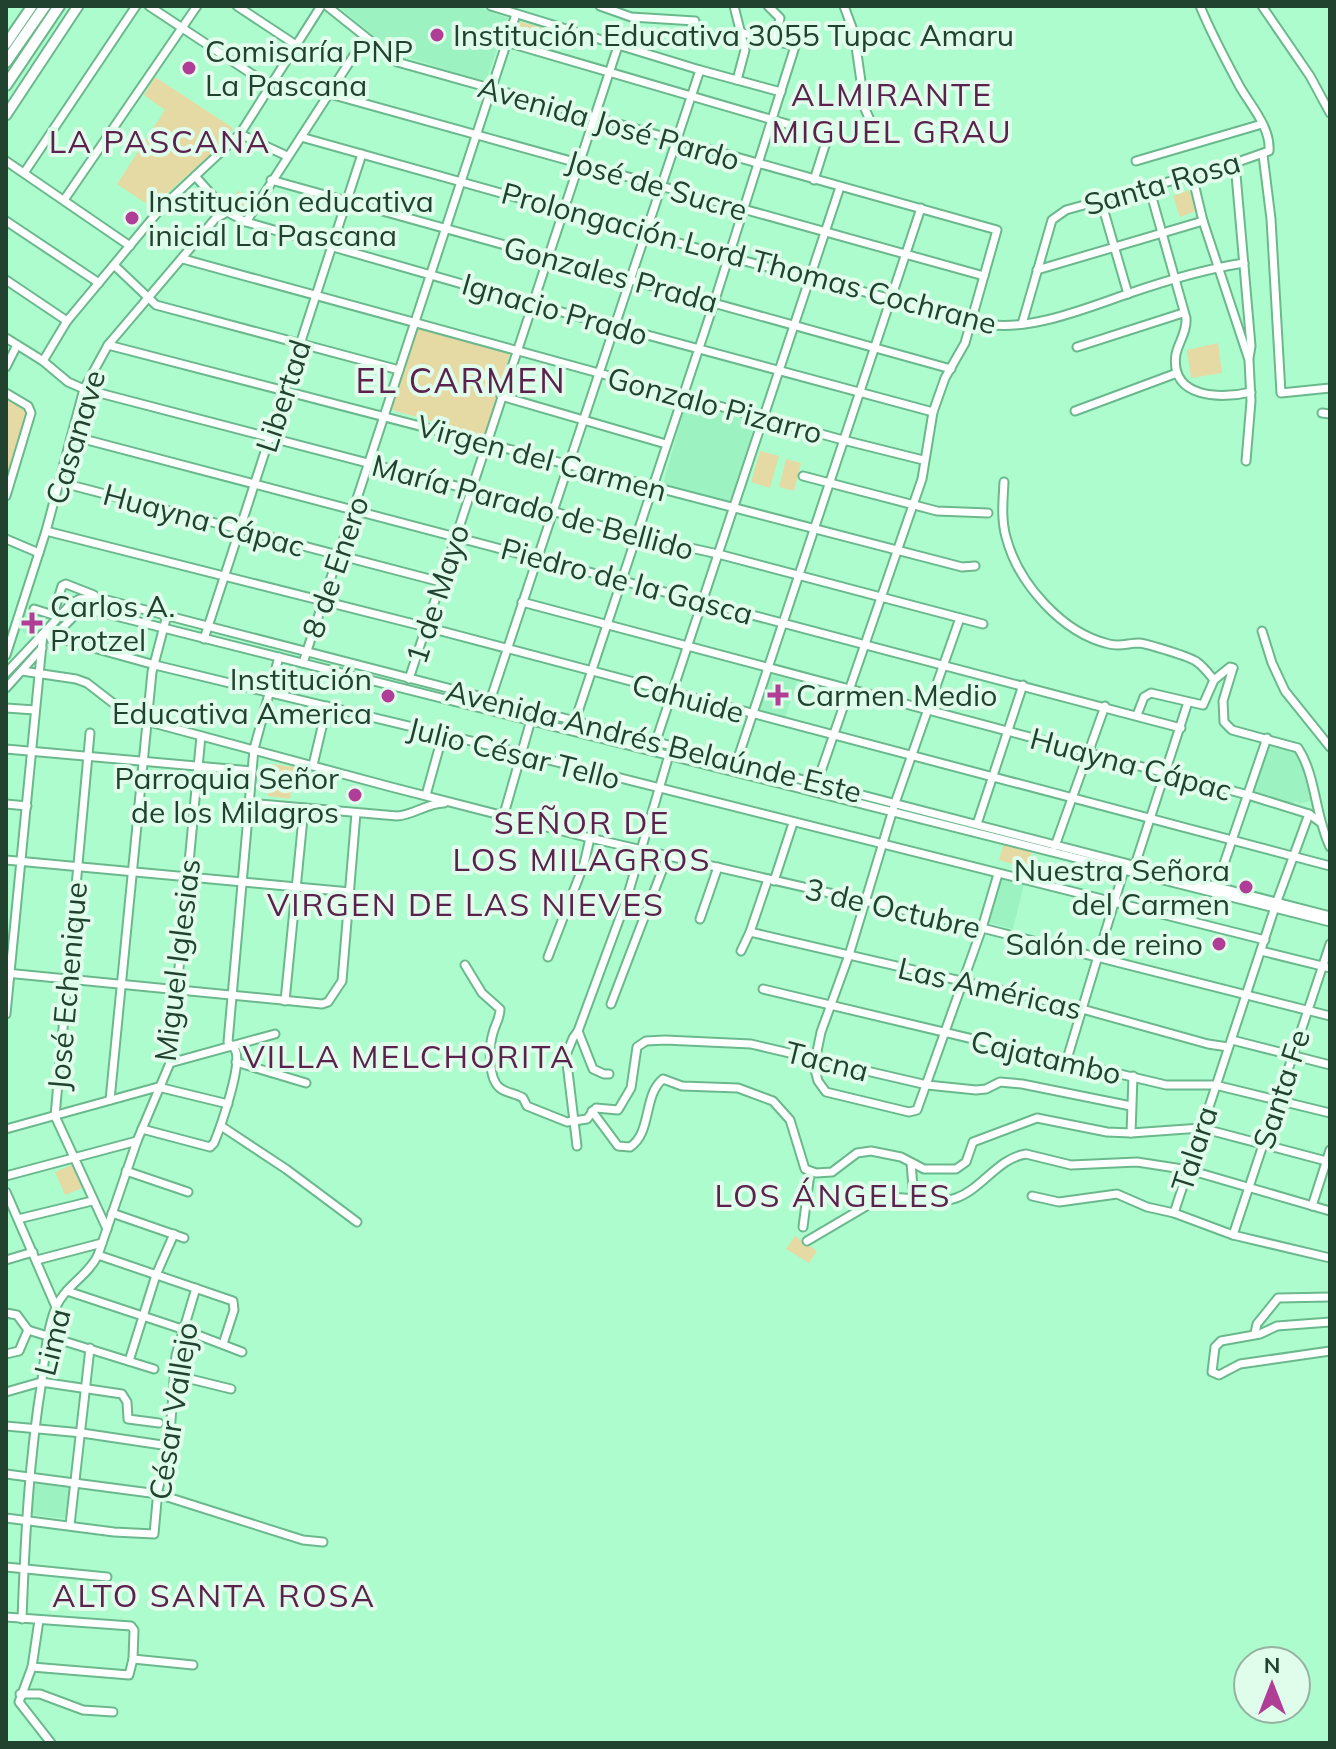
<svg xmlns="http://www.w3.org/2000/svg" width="1336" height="1749" viewBox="0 0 1336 1749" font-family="Mulish,sans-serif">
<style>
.built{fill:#9cf3c1}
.green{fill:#e5daa4}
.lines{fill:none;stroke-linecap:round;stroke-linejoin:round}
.minor-casing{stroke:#6bb88d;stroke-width:11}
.major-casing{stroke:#6bb88d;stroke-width:13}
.highway-casing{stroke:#6bb88d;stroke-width:14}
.minor{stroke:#fff;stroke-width:7}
.major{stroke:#fff;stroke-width:9}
.highway{stroke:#fff;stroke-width:10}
.poi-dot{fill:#b03d96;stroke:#dffdea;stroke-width:3}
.labels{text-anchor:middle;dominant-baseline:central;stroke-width:8;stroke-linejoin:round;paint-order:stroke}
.poi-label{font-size:30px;fill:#224230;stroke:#dffdea;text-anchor:start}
.street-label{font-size:30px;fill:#224230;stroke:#dffdea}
.neighbourhood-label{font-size:32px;letter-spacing:2px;fill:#5b224d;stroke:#dffdea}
.quarter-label{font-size:34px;letter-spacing:2px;fill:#5b224d;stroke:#dffdea}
</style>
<rect width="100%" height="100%" fill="#adfcce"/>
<g class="built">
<path d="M344,6H476L508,18L485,83L395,53L341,9Z"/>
<path d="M687,399L756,419L732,504L663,484Z"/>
<path d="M26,608L48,616L30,636L20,630Z"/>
<path d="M773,675L797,681L785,718L760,712L759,708L770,676Z"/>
<path d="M1269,742L1299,752L1309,784L1311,801L1299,804L1295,801L1292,804L1254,793L1253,790Z"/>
<path d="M1000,875L1025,881L1013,929L986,922Z"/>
<path d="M37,1483L71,1485L69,1519L32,1515L33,1486Z"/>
</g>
<g class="green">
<path d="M518,21L546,29L541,47L513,38Z"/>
<path d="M155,77L233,128C212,159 178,180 153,208L117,184L165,110L144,95Z"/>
<path d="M1189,190L1196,211L1180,217L1173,196Z"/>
<path d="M238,191L254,198L245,213L239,214L228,205Z"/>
<path d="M418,327L510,353L484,436L392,410Z"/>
<path d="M1218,343L1222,373L1191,378L1187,350Z"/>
<path d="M6,397L25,409L27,414L6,485Z"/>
<path d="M760,451L779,456L770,488L751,482Z"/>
<path d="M786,459L801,463L794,491L779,487Z"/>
<path d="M272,764L295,767L290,799L268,796Z"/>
<path d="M1004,843L1032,851L1027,868L999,860Z"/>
<path d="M72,1165L82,1188L65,1195L55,1172Z"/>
<path d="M795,1236L817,1251L809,1263L786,1249Z"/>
</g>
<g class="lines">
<g class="minor-casing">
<g id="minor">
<path d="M149,6L270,86"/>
<path d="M237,6L296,45"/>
<path d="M327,6L397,62L997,230L965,343L945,378L933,412L922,479L817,783"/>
<path d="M491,6L700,70L781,92"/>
<path d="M600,6L631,17L695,21"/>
<path d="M734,6L745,50L737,80"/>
<path d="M768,6L780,18L775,42"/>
<path d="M844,6L854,33L865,109L870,120"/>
<path d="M1262,6L1310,76L1330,113"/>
<path d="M739,32L795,46"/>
<path d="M506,42L828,136L814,180"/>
<path d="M330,94L984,276"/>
<path d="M240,134L287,156"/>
<path d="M301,137L729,257L993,325C1036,329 1090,307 1130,293C1168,280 1205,269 1244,263"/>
<path d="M1263,155L1271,219L1281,393L1330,388"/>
<path d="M6,161L130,246"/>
<path d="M1136,161L1262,124"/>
<path d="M1235,163L1251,346L1249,358"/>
<path d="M24,173L136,6"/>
<path d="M1192,175L1203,221L1249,360L1251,401L1246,461"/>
<path d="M195,176L227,212L246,222L532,304L933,412"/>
<path d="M271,180L951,369"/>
<path d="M1149,187L1186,318C1187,332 1179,341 1176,354C1169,399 1222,399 1251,392"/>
<path d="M64,200L197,6"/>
<path d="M1101,201L1128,294"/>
<path d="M6,221L99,283"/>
<path d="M246,222L365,38"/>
<path d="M183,259L843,440L923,460"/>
<path d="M114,265L156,305L399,370"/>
<path d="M1037,270L1203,221"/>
<path d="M6,280L67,321"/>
<path d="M1022,324L1052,220L1066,210L1229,165L1269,151C1271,128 1251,106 1240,87C1226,61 1211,33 1200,6"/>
<path d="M6,338L43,361L68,382L84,389L552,511L636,536L718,554L983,624"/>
<path d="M108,345L962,567L975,566"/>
<path d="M1077,347L1183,313"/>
<path d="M43,361L67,321L162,207L240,134L321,6"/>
<path d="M6,367L17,345"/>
<path d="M6,393L28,406L31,413L6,496"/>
<path d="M501,396L666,444"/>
<path d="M1075,411L1177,373"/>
<path d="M1322,413L1330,414"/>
<path d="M72,436L1181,728"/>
<path d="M803,476L937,511L988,513"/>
<path d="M59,482L441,582"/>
<path d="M1004,482C1003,501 1001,519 1006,537C1018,583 1062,633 1109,644C1120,647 1129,643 1139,643C1148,644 1191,657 1197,662C1204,667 1209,674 1214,680"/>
<path d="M46,531L426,627L1330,866"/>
<path d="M6,539L39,553"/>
<path d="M522,602L1248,795L1309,814L1320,822"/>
<path d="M34,609L53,615"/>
<path d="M57,618L53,615L62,586L66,584L94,595"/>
<path d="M960,618L895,803L849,955L821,1032L814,1066L818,1081L826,1092L909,1112L917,1110L982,928L998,874"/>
<path d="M1262,631L1272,663L1285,691L1330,747"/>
<path d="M51,639L78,612H100L1330,922"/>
<path d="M204,639L362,154"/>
<path d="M6,655L46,531L84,389L108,345L215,219L227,212"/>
<path d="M303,663L516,14"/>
<path d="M1233,668L1223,701L1224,722L1232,730L1298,748C1316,775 1315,816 1330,847"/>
<path d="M22,671L76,679L87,683L131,717L391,787L590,838L982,928L1330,1016"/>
<path d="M6,673L72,603L80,599L99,598L1330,916"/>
<path d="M409,679L619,43"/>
<path d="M6,688L42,648"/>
<path d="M491,698L700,70"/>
<path d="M6,708L35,710"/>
<path d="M1137,715L1144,697L1151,693L1203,705L1214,680L1230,667L1233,668"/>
<path d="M575,721L714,303L797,40"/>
<path d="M90,733L55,1116L107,1229"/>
<path d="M656,741L840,187"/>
<path d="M6,749L252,771"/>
<path d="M736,764L921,208"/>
<path d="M313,765L327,706"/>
<path d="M426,795L443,734"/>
<path d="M249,803L397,816C414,815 427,803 444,803"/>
<path d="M6,804L27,806"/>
<path d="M504,814L531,720"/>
<path d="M977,824L1023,685"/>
<path d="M1055,846L1105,706"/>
<path d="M6,860L350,892"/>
<path d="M1135,865L1188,702"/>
<path d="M774,881L793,823"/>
<path d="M1216,887L1267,738"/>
<path d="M700,919L718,867"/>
<path d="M750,932L1082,1009L1208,1044L1228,1047"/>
<path d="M741,951L750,932L768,879"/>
<path d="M1261,951L1330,968"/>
<path d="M548,957L584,864L590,838"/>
<path d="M465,965L482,993L500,1009C500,1019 495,1024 493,1033C489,1046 488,1079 500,1088C506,1093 515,1093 523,1098L527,1106L567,1122L587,1119L596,1108L618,1110L631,1088L637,1047L646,1041L665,1040L751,1044L927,1085L976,1090L986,1089L1000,1082L1022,1084L1131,1106"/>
<path d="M6,973L322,1004L328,1002L342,981L356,813"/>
<path d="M763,989L1166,1085H1215L1330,1113"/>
<path d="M285,1001L304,808"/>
<path d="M611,1004L668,855"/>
<path d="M6,1014L43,634L155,665L521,753L1265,940"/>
<path d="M578,1031L593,1069L604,1074H609"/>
<path d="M1232,1040L1330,1065"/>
<path d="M1067,1059L1124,870"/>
<path d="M236,1062L306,1083"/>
<path d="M170,1063L275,1034"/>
<path d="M110,1100L152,672L167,615"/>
<path d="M592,1111L618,1146L630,1147C652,1133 643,1095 663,1079L682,1086L738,1088L773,1101L790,1120L805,1169L816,1173L832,1172L857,1153L871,1151L901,1157L924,1169H956L966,1162L973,1142L1037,1118L1107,1132L1131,1133L1201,1128L1330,1162"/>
<path d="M221,1126L286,1169L357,1222"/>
<path d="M6,1129L158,1087L228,1104"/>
<path d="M142,1129L210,1147L214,1143C221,1126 241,1068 236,1052C235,1048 231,1045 228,1042L252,771L254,749L279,657"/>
<path d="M1131,1133L1133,1076"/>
<path d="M577,1146L566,1055L573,1038L578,1031L626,901L669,755"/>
<path d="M911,1163L914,1199"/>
<path d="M126,1171L188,1192"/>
<path d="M6,1176L137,1141"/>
<path d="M6,1192L56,1307"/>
<path d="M1032,1196L1059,1202L1117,1194L1147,1207L1174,1213L1233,1235L1330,1258"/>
<path d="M1312,1206L1330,1150"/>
<path d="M112,1213L184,1238"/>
<path d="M1174,1213L1277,901L1309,814"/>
<path d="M18,1219L92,1201"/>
<path d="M803,1227L810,1173"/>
<path d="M1233,1235L1330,944"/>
<path d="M807,1241L880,1198C905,1194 931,1207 956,1198C982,1189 998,1158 1026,1154L1071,1165L1137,1162L1189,1170L1330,1211"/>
<path d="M98,1255L233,1301L234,1310L223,1344"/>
<path d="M6,1260L33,1252"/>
<path d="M37,1260L102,1243"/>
<path d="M67,1291L182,1329L242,1352"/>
<path d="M6,1313L17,1315L28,1330"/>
<path d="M1330,1322L1277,1326L1260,1334L1221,1341L1215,1347L1212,1372L1219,1375L1240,1364L1330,1351"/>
<path d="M28,1330L154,1369"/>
<path d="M1255,1333L1257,1324L1278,1298L1330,1297"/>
<path d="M6,1354L19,1351L28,1330"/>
<path d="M129,1361L156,1275L174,1234"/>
<path d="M174,1375L231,1389"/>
<path d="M6,1392L41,1382L122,1394L127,1402L128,1419L159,1423"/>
<path d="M6,1426L82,1433L169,1446"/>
<path d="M6,1474L158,1494L303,1540L323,1542"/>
<path d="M6,1518L114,1532L154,1534L158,1490L169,1446L176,1355L196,1288"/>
<path d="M70,1525L90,1348"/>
<path d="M6,1567L107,1577"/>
<path d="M6,1617L131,1626L134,1630L133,1659L129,1675L32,1667"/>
<path d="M22,1619C25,1538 29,1459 42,1380C45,1356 47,1329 56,1307C65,1286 88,1276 98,1255L137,1141L170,1063L201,736"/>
<path d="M39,1620L32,1667L19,1702L51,1743"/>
<path d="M133,1659L193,1665"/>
<path d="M20,1694H40L83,1710L113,1712"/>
</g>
</g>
<g class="major-casing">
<g id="major">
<path d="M6,44L32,6"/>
<path d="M6,115L78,6"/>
</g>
</g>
<g class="highway-casing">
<g id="highway">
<path d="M6,62L45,6"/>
<path d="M6,85L59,6"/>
</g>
</g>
<use href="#minor" class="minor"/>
<use href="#major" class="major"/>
<use href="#highway" class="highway"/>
</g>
<g class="poi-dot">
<circle cx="437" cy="35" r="8"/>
<circle cx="189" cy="68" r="8"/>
<circle cx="132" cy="218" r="8"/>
<path d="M28 611h8v8h8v8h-8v8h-8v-8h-8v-8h8z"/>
<path d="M774 683h8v8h8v8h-8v8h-8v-8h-8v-8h8z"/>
<circle cx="388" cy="696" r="8"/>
<circle cx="355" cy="795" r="8"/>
<circle cx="1246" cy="887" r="8"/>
<circle cx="1219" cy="944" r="8"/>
</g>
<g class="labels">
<g class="poi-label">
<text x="453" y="35">Institución Educativa 3055 Tupac Amaru</text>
<text x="205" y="51">Comisaría PNP<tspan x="205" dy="34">La Pascana</tspan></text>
<text x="148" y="201">Institución educativa<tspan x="148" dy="34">inicial La Pascana</tspan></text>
<text x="50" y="606">Carlos A.<tspan x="50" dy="34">Protzel</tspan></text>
<text x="372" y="679" text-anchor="end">Institución<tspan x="372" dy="34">Educativa America</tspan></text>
<text x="796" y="695">Carmen Medio</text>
<text x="339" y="778" text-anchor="end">Parroquia Señor<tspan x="339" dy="34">de los Milagros</tspan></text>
<text x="1230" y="870" text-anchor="end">Nuestra Señora<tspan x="1230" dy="34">del Carmen</tspan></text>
<text x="1203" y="944" text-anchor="end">Salón de reino</text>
</g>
<g class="street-label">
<text transform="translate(609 123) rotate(16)">Avenida José Pardo</text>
<text transform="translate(1162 183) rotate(-16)">Santa Rosa</text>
<text transform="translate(657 185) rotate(16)">José de Sucre</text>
<text transform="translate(749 258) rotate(15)">Prolongación Lord Thomas Cochrane</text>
<text transform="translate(611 274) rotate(15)">Gonzales Prada</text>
<text transform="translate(555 309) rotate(16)">Ignacio Prado</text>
<text transform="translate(283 396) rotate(-72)">Libertad</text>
<text transform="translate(715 405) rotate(15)">Gonzalo Pizarro</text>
<text transform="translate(75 437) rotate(-73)">Casanave</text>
<text transform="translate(542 458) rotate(15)">Virgen del Carmen</text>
<text transform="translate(533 507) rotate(15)">María Parado de Bellido</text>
<text transform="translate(204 520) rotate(15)">Huayna Cápac</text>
<text transform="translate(335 567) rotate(-71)">8 de Enero</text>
<text transform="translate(627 581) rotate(15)">Piedro de la Gasca</text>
<text transform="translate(437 594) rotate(-72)">1 de Mayo</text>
<text transform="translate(688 698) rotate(15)">Cahuide</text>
<text transform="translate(654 741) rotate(14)">Avenida Andrés Belaúnde Este</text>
<text transform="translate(514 753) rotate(14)">Julio César Tello</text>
<text transform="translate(1131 764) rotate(15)">Huayna Cápac</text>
<text transform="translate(893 908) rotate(13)">3 de Octubre</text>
<text transform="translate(177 960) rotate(-83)">Miguel Iglesias</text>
<text transform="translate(67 986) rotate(-85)">José Echenique</text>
<text transform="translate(990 988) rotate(13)">Las Américas</text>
<text transform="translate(1046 1057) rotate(13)">Cajatambo</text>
<text transform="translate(827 1061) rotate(14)">Tacna</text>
<text transform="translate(1281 1089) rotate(-72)">Santa Fe</text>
<text transform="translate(1194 1149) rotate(-72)">Talara</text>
<text transform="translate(52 1342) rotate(-76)">Lima</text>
<text transform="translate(173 1411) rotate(-81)">César Vallejo</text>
</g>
<g class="neighbourhood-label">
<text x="892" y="94">ALMIRANTE<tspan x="892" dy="37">MIGUEL GRAU</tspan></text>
<text x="160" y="141">LA PASCANA</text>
<text x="582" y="822">SEÑOR DE<tspan x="582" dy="37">LOS MILAGROS</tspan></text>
<text x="466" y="904">VIRGEN DE LAS NIEVES</text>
<text x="409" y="1056">VILLA MELCHORITA</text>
<text x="833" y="1195">LOS ÁNGELES</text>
<text x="214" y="1595">ALTO SANTA ROSA</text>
</g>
<g class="quarter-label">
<text x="461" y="380">EL CARMEN</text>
</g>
</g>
<rect width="1336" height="1749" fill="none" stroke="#224230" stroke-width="16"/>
<g transform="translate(1272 1685)"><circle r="38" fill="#dffdea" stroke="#93b2a0" stroke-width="2"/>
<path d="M0-6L14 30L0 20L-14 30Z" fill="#b03d96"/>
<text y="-12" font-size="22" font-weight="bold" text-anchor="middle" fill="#224230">N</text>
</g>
</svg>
